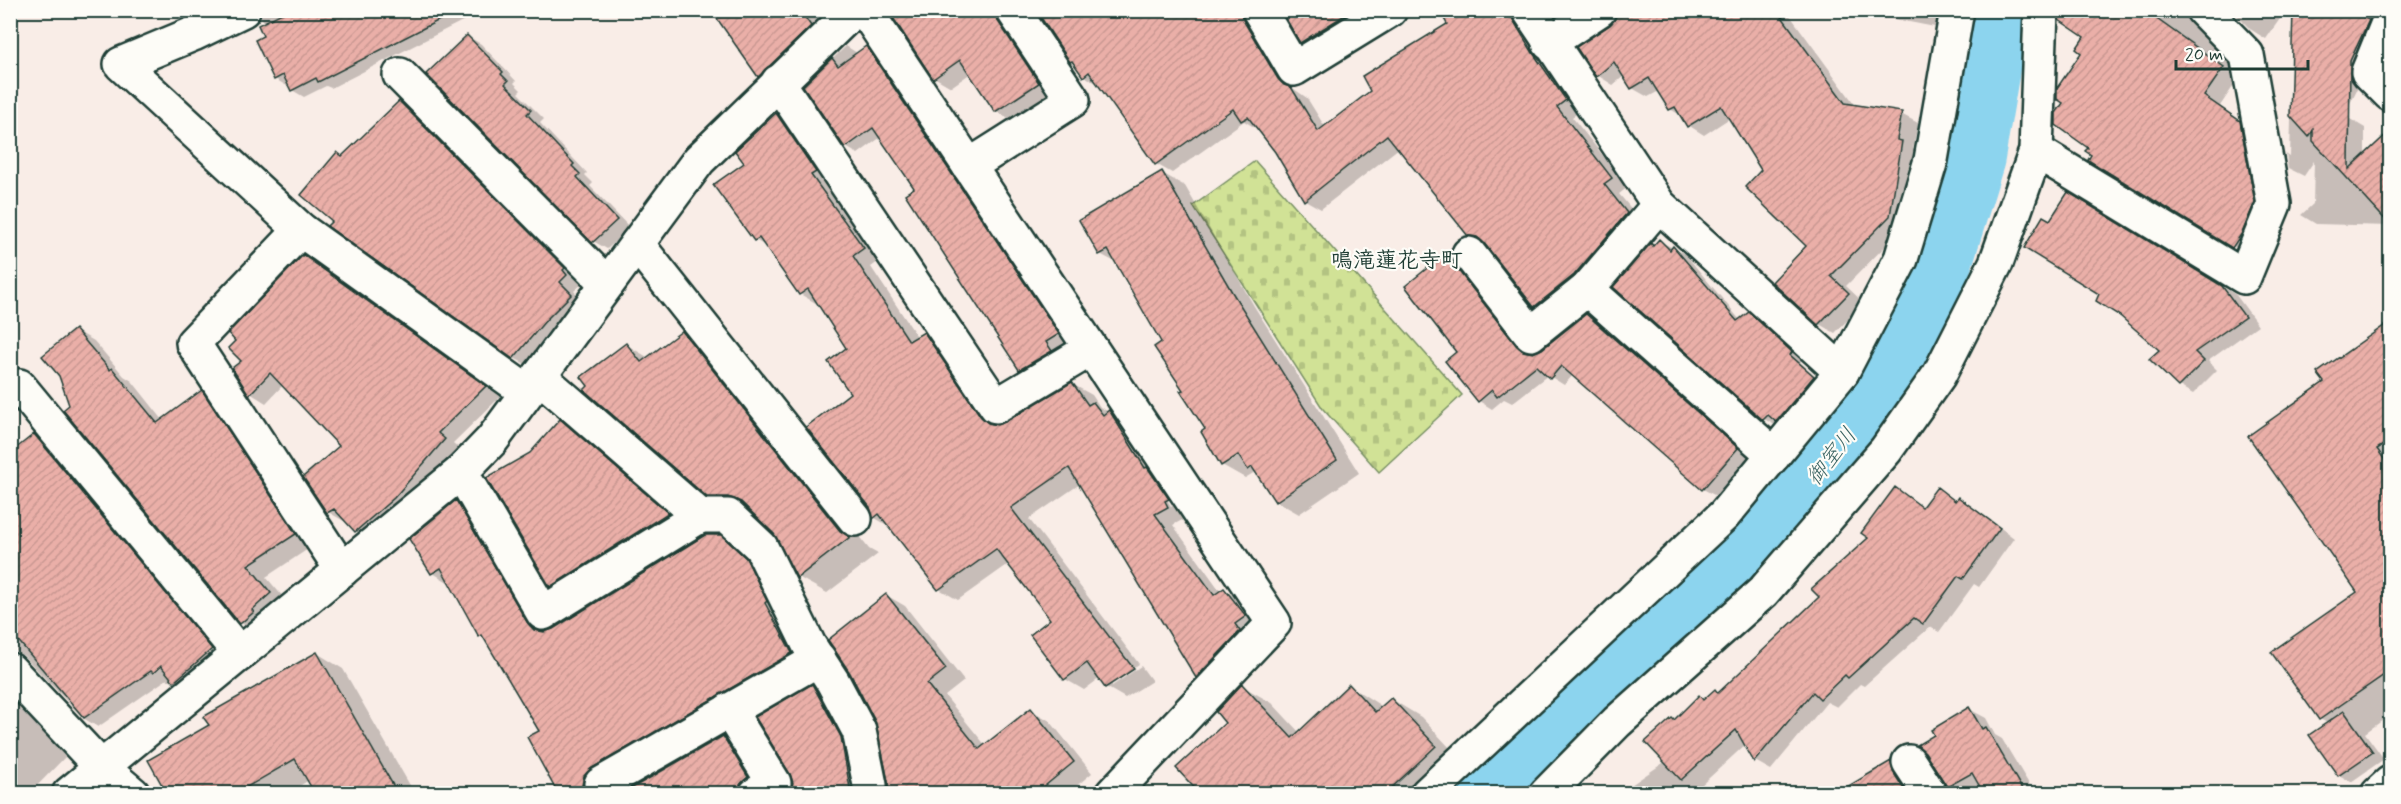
<svg xmlns="http://www.w3.org/2000/svg" width="2401" height="804" viewBox="0 0 2401 804" font-family="Mynerve,'Klee One',sans-serif">
<style>
.cemetery{fill:url(#cemetery-stones);stroke:#789065;stroke-width:1.5}
.shadow{fill:#0003;fill-rule:evenodd}
.lines{fill:none;stroke-linecap:round;stroke-linejoin:round}
.river{stroke:#8cd4ee;stroke-width:80}
.building{fill:url(#building-hatch);stroke:#1f3d34;stroke-width:1.5}
.minor-casing{stroke:#1f3d34;stroke-width:38}
.major-casing{stroke:#1f3d34;stroke-width:38}
.minor{stroke:#fdfcf7;stroke-width:33}
.major{stroke:#fdfcf7;stroke-width:33}
.labels{text-anchor:middle;dominant-baseline:central;stroke-width:4.5;stroke-linejoin:round;paint-order:stroke}
.neighbourhood-label{font-size:22px;font-weight:bold;fill:#1f3d34;stroke:#fdfcf7}
.water-label{font-size:22px;font-style:italic;fill:#3a6362;stroke:#fdfcf7}
</style>
<defs>
<pattern id="cemetery-stones" width="16" height="16" patternUnits="userSpaceOnUse" patternTransform="scale(1.5)"><rect width="16" height="16" fill="#d1e296"/><path d="M2 7V4a2 2 0 0 1 4 0v3zM10 15v-3a2 2 0 0 1 4 0v3z" fill="#b3c382"/></pattern>
<pattern id="building-hatch" width="6" height="6" patternUnits="userSpaceOnUse" patternTransform="scale(1.5)"><rect width="6" height="6" fill="#eaafa8"/><path d="M-1 1l2-2M0 6l6-6M5 7l2-2" fill="none" stroke="#c89791"/></pattern>
</defs>
<rect width="100%" height="100%" fill="#f9ede7"/>
<filter id="ink" filterUnits="userSpaceOnUse"><feTurbulence type="fractalNoise" baseFrequency=".0167" numOctaves="2"/><feDisplacementMap in="SourceGraphic" scale="12" xChannelSelector="R" yChannelSelector="G"/><feConvolveMatrix kernelMatrix="1 2 1 2 8 2 1 2 1" color-interpolation-filters="sRGB"/></filter>
<g filter="url(#ink)">
<path class="cemetery" d="M1255,161L1462,395L1379,472L1323,409L1193,206Z"/>
<g class="shadow">
<path d="M35,10H76L45,16Z"/>
<path d="M263,10H484L331,88L326,86L304,97L292,90L290,85L287,86L275,79L265,36V23L261,17Z"/>
<path d="M712,10H834L781,89L759,76Z"/>
<path d="M888,10H1013L1054,93L1012,120L996,111L971,73L951,87L934,77Z"/>
<path d="M1038,10H1259V30L1294,89L1307,98L1325,127L1372,91L1449,24L1441,10H1529L1582,110L1572,117L1628,187L1619,194L1643,223L1551,316L1535,306L1487,244L1469,234L1399,148L1321,209L1305,200L1276,151L1259,130L1244,121L1172,173L1156,164L1100,85L1084,76L1071,61Z"/>
<path d="M1283,10H1373L1318,51L1302,42Z"/>
<path d="M1554,10H1594L1573,24L1557,15Z"/>
<path d="M1619,10H1786L1856,106L1901,114L1918,123L1913,149L1918,152L1906,225L1846,286L1864,303L1835,333L1819,324L1808,246L1730,118L1704,135L1688,125L1682,116L1670,109L1659,91L1648,97L1632,88L1624,76L1613,85L1597,75L1610,27L1617,20Z"/>
<path d="M1848,10H1944L1940,28Z"/>
<path d="M2072,10H2203L2243,72L2220,106L2256,131L2270,212L2249,256L2093,155L2090,148L2083,53L2087,36Z"/>
<path d="M2232,10H2286L2266,39L2250,29Z"/>
<path d="M2294,10H2367L2366,71L2335,134L2350,119L2365,128V156L2390,133V226L2316,224L2301,215L2313,204L2314,161L2304,176L2288,168L2286,154L2290,157Z"/>
<path d="M467,36L481,44L516,81L514,83L521,90L518,93L544,119L540,123L587,173L585,175L593,183L590,186L630,228L607,249L593,241Z"/>
<path d="M846,46L857,53L904,120L858,154L846,147L805,86Z"/>
<path d="M399,102L415,111L579,278L578,279L582,284L574,291L586,304L529,366L514,358L334,221L343,157Z"/>
<path d="M776,115L795,125L882,259L871,267L918,338L924,334L943,345L997,426L1006,423L1072,384L1092,395L1100,407L1128,423L1186,518L1173,525L1221,592L1224,590L1243,601L1264,628L1216,688L1197,677L1080,484L1029,519L1139,664L1112,682V686L1141,666L1152,681L1125,698L1106,687L1100,678L1084,690L1065,679L1052,619L1010,563L958,600L939,589L892,528L875,518L853,394L848,348L819,305L800,294L767,247L755,240L746,163ZM1146,465L1151,470L1174,504L1171,506Z"/>
<path d="M921,130L937,139L1073,343L1036,378L1020,369L916,188Z"/>
<path d="M1162,173L1185,186L1254,306L1359,473L1299,514L1276,501L1258,473L1255,472L1245,478L1222,465L1207,429L1185,390L1163,342L1117,263L1100,254Z"/>
<path d="M2082,202L2236,295L2258,325L2208,361L2217,370L2193,394L2179,386L2152,359L2161,350L2101,294Z"/>
<path d="M1659,241L1685,254L1740,320L1749,314L1760,321L1803,359L1800,362L1825,384L1789,427L1779,422L1775,425L1764,419L1654,247Z"/>
<path d="M1451,251L1464,258L1467,274L1528,354L1543,350L1587,315L1600,323L1751,457L1716,496L1703,489L1573,375L1564,385L1548,375L1512,403L1504,399L1492,409L1479,401L1458,353L1407,286Z"/>
<path d="M304,257L320,266L501,396L453,443L460,449L410,507L372,540L356,531L346,520L344,521L328,512L341,446L283,385L266,403L250,393L243,362Z"/>
<path d="M2390,325V715L2365,733L2384,759L2351,782L2339,775L2312,736L2329,724L2320,719L2359,592L2326,383Z"/>
<path d="M75,330L94,341L124,376L132,381L163,420L202,392L221,403L314,545L266,577L290,605L260,634L241,623L70,406Z"/>
<path d="M682,332L710,349L869,549L878,554L827,593L798,577L775,533L754,513H737L708,496L627,345L649,358Z"/>
<path d="M560,421L579,431L686,525L569,597L551,586L531,455Z"/>
<path d="M34,435L50,444L226,659L191,690L173,678L169,681L167,679L98,727L83,718L24,656L10,648V455Z"/>
<path d="M1895,489L1923,507L1937,489L1957,501L1959,499L1974,508L2014,538L1979,587L1974,584L1939,632L1930,627L1864,686L1860,684L1837,707L1827,702L1771,770L1755,761L1746,744L1697,789L1701,794H1618L1666,761L1675,721L1700,697L1705,700L1715,691L1720,694L1821,598L1870,538Z"/>
<path d="M456,502L475,513L545,633L553,630L720,536L740,548L765,571L810,664L602,794H559L541,732L485,639L480,636L451,584L433,573Z"/>
<path d="M886,595L905,606L964,681L945,696L986,746L1031,710L1050,721L1092,773L1067,794H889Z"/>
<path d="M317,653L343,669L415,794H317L309,780L287,794H169L212,725Z"/>
<path d="M812,686L831,697L868,794H791Z"/>
<path d="M1242,686L1272,703L1300,733L1350,686L1383,707L1391,699L1421,717L1465,764L1433,794H1202L1227,723Z"/>
<path d="M10,691L68,754L29,794H10Z"/>
<path d="M1969,709L1986,718L1995,735L2002,739L2035,794H1950L1947,784Z"/>
<path d="M723,737L742,748L761,794H629Z"/>
<path d="M1891,763L1907,772L1916,794H1838Z"/>
<path d="M1800,785L1815,794H1786Z"/>
</g>
<g class="lines">
<path class="river" d="M1492,794L1629,664L1726,582L1850,440L1899,352L1935,252L1965,156L1980,68L1985,10"/>
</g>
<g class="building">
<path d="M288,10H459L318,82L316,78L291,91L283,75L274,80L255,40L263,36L258,25Z"/>
<path d="M711,10H800L811,26L758,77Z"/>
<path d="M888,10H994L997,20L1039,83L995,112L960,60L933,79Z"/>
<path d="M1036,10H1240L1243,20L1278,79L1284,85L1291,87L1318,131L1370,91L1362,76L1447,24L1439,10H1510L1513,20L1533,53L1566,100L1557,107L1612,178L1604,184L1627,213L1574,275L1534,307L1484,243L1477,237L1468,236L1387,135L1304,201L1275,152L1248,117L1241,121L1233,109L1155,165L1089,72L1083,77L1072,61L1070,62Z"/>
<path d="M1281,10H1353L1300,43Z"/>
<path d="M1617,10H1777L1845,103L1902,112L1897,140L1902,141L1890,216L1831,276L1849,293L1818,325L1772,282L1806,246L1745,187L1761,170L1721,106L1687,127L1675,107L1669,110L1649,78L1631,89L1614,62L1596,77L1576,47L1610,25L1615,19Z"/>
<path d="M2060,10H2144L2224,67L2204,96L2240,121L2255,202L2242,233L2232,248L2088,160L2091,155L2085,151L2088,148L2056,125V113L2063,103L2057,99V88L2081,53L2076,49L2084,37L2059,20Z"/>
<path d="M2293,10H2349L2369,20L2350,61L2349,169L2391,130V226L2313,141V130L2309,137L2290,116Z"/>
<path d="M467,35L503,72L501,74L508,81L505,84L531,110L527,114L574,164L572,166L580,174L577,177L617,220L592,243L426,74Z"/>
<path d="M866,46L1059,334L1046,342L1052,351L1019,370L905,194L914,188L873,128L845,148L803,86L832,58L838,66Z"/>
<path d="M399,101L565,268L563,270L567,275L560,282L572,294L546,320L513,359L327,226L332,221L301,195L337,152L342,156Z"/>
<path d="M776,113L816,172L811,175L864,248L853,256L909,341L924,332L981,417L988,423L997,425L1005,422L1072,382L1088,405L1093,402L1103,415L1109,410L1145,468L1147,467L1169,499L1165,501L1168,507L1155,514L1214,595L1224,588L1246,616L1235,624L1240,631L1196,678L1069,468L1011,508L1134,669L1105,688L1087,663L1064,680L1030,635L1050,619L996,549L938,590L879,514L873,519L870,507L806,427L850,393L828,362L846,348L808,289L799,295L759,238L754,241L713,185L744,163L735,151Z"/>
<path d="M1162,171L1232,292L1337,460L1275,502L1252,467L1248,470L1238,455L1221,466L1201,432L1205,429L1180,391L1183,390L1154,347L1161,342L1108,250L1099,255L1079,220Z"/>
<path d="M2068,192L2222,286L2245,317L2195,352L2204,361L2178,387L2149,359L2159,350L2120,316L2096,301L2099,294L2024,248L2043,216L2050,220Z"/>
<path d="M1659,239L1670,250L1673,246L1737,321L1749,312L1792,352L1790,355L1814,376L1776,422L1768,415L1763,420L1613,287L1651,243L1653,246Z"/>
<path d="M1451,249V257L1454,265L1516,345L1523,351L1533,353L1542,349L1586,314L1738,448L1702,490L1561,366L1550,379L1536,366L1497,397L1492,390L1478,402L1445,361L1456,352L1405,286Z"/>
<path d="M303,255L486,386L438,433L445,439L394,498L355,532L334,509L327,513L303,477L339,446L270,373L249,395L232,368L241,361L228,348L235,341L228,333Z"/>
<path d="M2391,321V440L2377,449L2391,469V670L2319,720L2271,652L2357,592L2248,436L2324,382L2317,373Z"/>
<path d="M75,329L110,370L112,368L157,423L202,390L296,534L248,565L271,593L252,610L254,612L240,624L63,410L69,405L59,376L42,356Z"/>
<path d="M682,331L840,531L850,537L797,578L774,534L741,502L728,497H707L584,390L588,386L581,377L626,343L641,362Z"/>
<path d="M560,419L668,513L550,587L486,478L530,453Z"/>
<path d="M34,434L212,649L174,682L161,666L153,673L151,671L84,718L10,631V453Z"/>
<path d="M1895,487L1922,507L1937,487L1955,501L1958,497L2000,528L1963,579L1958,576L1923,624L1914,618L1848,678L1845,675L1820,699L1813,692L1754,762L1736,730L1681,780L1645,742L1672,718L1674,720L1699,695L1703,700L1715,689L1718,693L1819,597L1811,589L1868,538L1861,533Z"/>
<path d="M456,500L527,622L534,630L544,632L553,629L705,535H721L746,558L767,601L765,603L792,653L592,768L584,776L582,785L585,794H558L527,737L539,731L482,635L479,637L441,568L431,574L409,539Z"/>
<path d="M886,594L946,669L927,684L979,749L1031,708L1074,762L1035,794H889L888,781L876,723L850,673L828,640Z"/>
<path d="M317,652L398,794H315L295,759L235,794H167L148,760L209,725L203,717Z"/>
<path d="M812,684L841,737L851,794H789L793,783L790,774L755,717Z"/>
<path d="M1242,684L1292,738L1349,684L1375,712L1391,698L1436,746L1385,794H1200L1176,768L1225,723L1216,712Z"/>
<path d="M1969,707L1982,729L1986,727L2025,794H1984L1972,773L1947,787L1925,752L1917,745L1934,735L1931,730Z"/>
<path d="M2344,711L2373,752L2338,776L2309,735Z"/>
<path d="M723,736L748,777L740,785L737,794H627V791Z"/>
<path d="M1891,761L1893,772L1907,794H1835Z"/>
</g>
<g class="lines">
<g class="minor-casing">
<g id="minor">
<path d="M243,10L193,34L121,64L301,230L527,392"/>
<path d="M865,10L1274,623L1112,794"/>
<path d="M1259,10L1294,69L1390,10"/>
<path d="M1529,10L1659,205L1842,372"/>
<path d="M2390,18L2368,72L2390,94"/>
<path d="M1549,43L1599,10"/>
<path d="M400,75L607,284"/>
<path d="M778,82L996,406L1091,349"/>
<path d="M2036,151L2244,277L2274,204L2247,55L2203,10"/>
<path d="M969,166L1073,100L1013,10"/>
<path d="M301,230L193,343L342,570"/>
<path d="M637,244L855,519"/>
<path d="M1469,254L1531,334L1587,289L1659,205"/>
<path d="M1587,289L1774,455"/>
<path d="M539,376L700,516H728L761,547L809,645L833,682L859,731L870,785V794"/>
<path d="M10,393L19,386L240,654"/>
<path d="M461,472L543,613L700,516"/>
<path d="M10,670L102,768L133,794"/>
<path d="M729,710L774,783L756,794"/>
<path d="M1909,762L1930,794"/>
<path d="M69,794L461,472L492,440L699,160L849,15L847,10"/>
<path d="M609,794L601,784L819,659"/>
<path d="M1427,794L1724,515L1842,372L1901,259L1931,160L1957,10"/>
<path d="M1546,794L1617,722L1763,592L1886,450L1939,375L1996,263L2036,151L2041,10"/>
</g>
</g>
<g class="major-casing">
<path id="major" d="M2378,794L2390,783"/>
</g>
<use href="#minor" class="minor"/>
<use href="#major" class="major"/>
</g>
</g>
<g class="labels">
<g class="neighbourhood-label">
<text x="1397" y="261">鳴滝蓮花寺町</text>
</g>
<g class="water-label">
<text transform="translate(1832 457) rotate(-52)">御室川</text>
</g>
</g>
<rect width="2401" height="804" fill="none" stroke="#fdfcf7" stroke-width="36"/>
<rect x="18" y="18" width="2365" height="768" fill="none" stroke="#1f3d34" stroke-width="2" filter="url(#ink)"/>
<path d="M2176 60v9h132v-9" fill="none" stroke="#1f3d34" stroke-width="3"/>
<text x="2185" y="60" font-size="18" fill="#1f3d34" stroke="#fdfcf7" stroke-width="4.5" paint-order="stroke">20 m</text>
</svg>
